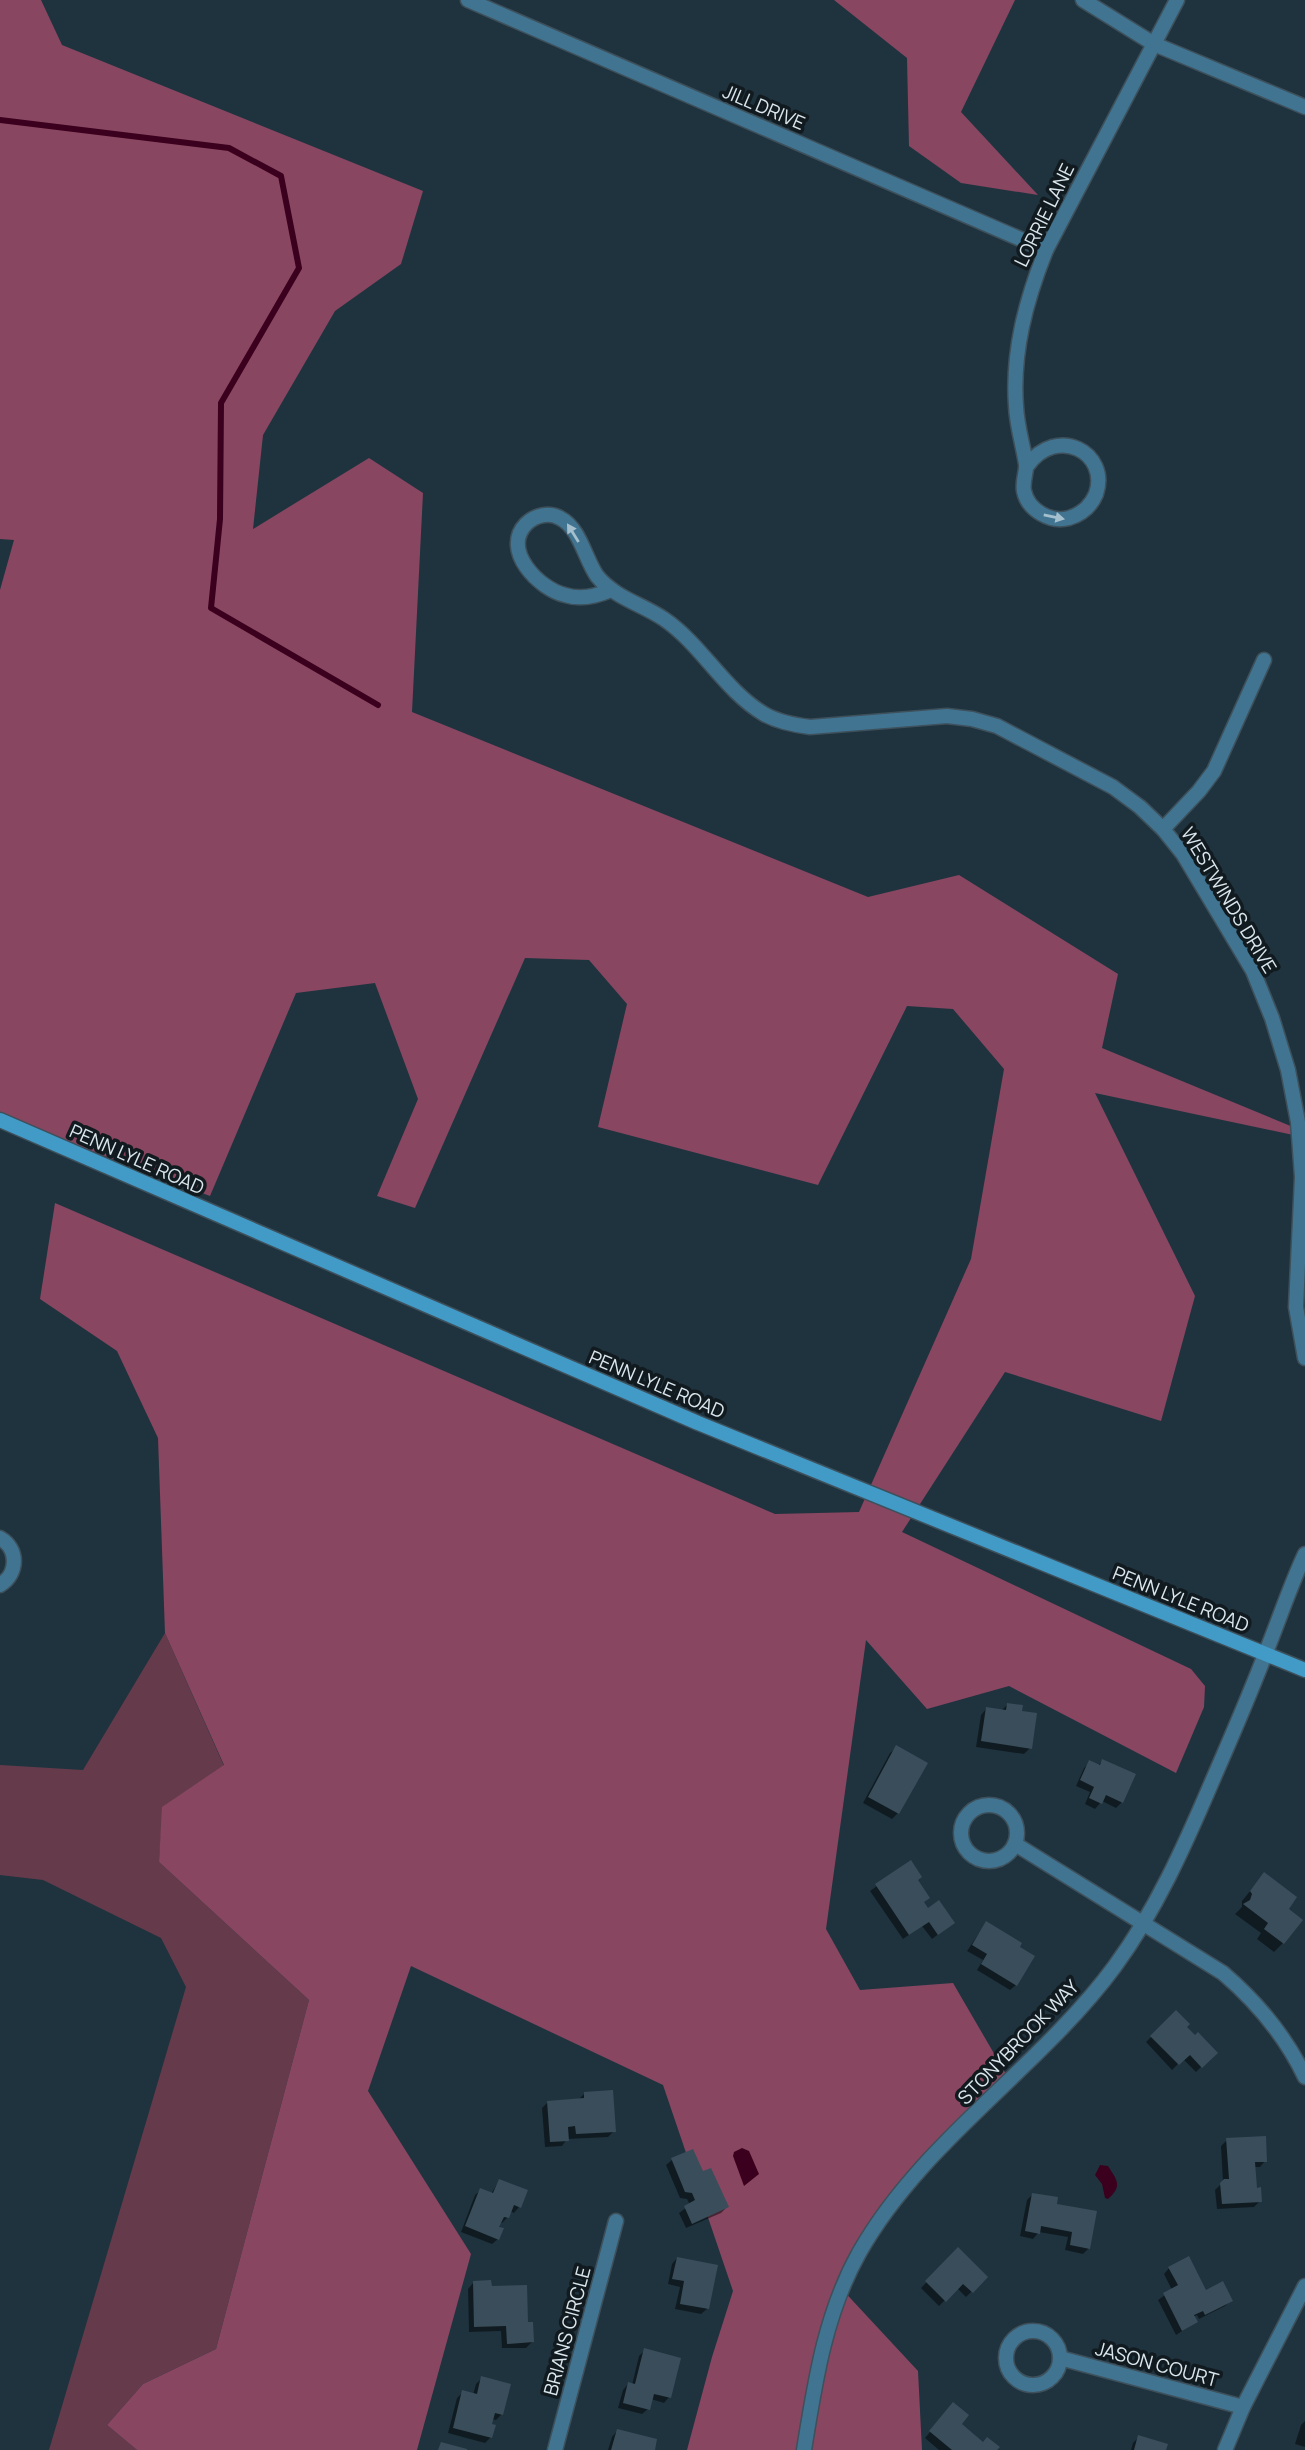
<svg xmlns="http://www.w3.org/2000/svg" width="1305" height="2450" viewBox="0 0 1305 2450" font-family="Manrope,sans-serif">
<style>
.green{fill:#653b4b}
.forest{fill:#894661}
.water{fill:#3b001e}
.shadow{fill:#0007}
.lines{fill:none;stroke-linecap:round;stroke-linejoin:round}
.stream{stroke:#3b001e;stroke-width:6}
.building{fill:#394e5a}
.street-casing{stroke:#3d505b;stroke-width:17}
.secondary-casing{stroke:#3d505b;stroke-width:17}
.street{stroke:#417490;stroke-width:14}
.secondary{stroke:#429ac7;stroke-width:14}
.oneway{fill:#a4bfcd}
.labels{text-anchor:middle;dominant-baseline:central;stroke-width:7;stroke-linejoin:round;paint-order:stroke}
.street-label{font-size:19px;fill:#dae7ee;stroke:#111a1f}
</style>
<rect width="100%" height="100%" fill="#1f333f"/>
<path class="green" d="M165,1633L224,1766L163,1807L159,1862L309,2000L216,2349L143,2384L107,2425L137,2450H49L186,1987L161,1938L43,1880L0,1875V1765L83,1770Z"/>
<g class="forest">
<path d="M0,0H41L62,45L423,191L401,264L335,311L263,435L253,529L369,458L423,493L412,712L868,897L959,875L1118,974L1102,1048L1305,1132L1298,1136L1095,1093L1195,1296L1161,1421L1005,1372L902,1532L1191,1669L1205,1686L1204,1707L1176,1773L1009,1686L927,1709L866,1640L826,1929L860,1990L953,1983L1010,2081L905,2186L839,2286L918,2371L922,2450H687L712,2357L733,2291L663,2085L411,1966L368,2091L471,2254L417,2450H137L107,2425L143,2384L216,2349L309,2000L159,1862L162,1807L224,1765L165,1633L158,1438L117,1351L40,1299L55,1203L775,1514L859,1512L971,1259L1004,1069L953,1009L907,1006L818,1185L598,1127L627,1004L589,960L525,958L415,1208L377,1196L418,1099L375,983L296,993L210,1196L0,1116V590L14,540L0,539Z"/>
<path d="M834,0H1015L961,112L1038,195L961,183L909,146L907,58Z"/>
</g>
<g class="water">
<path d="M742,2148L749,2151L759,2174L744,2186L733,2156L734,2152Z"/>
<path d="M1100,2165L1108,2166C1117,2180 1123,2186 1108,2199L1105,2198L1102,2184L1095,2175Z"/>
</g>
<g class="shadow">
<path d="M1007,1705L1020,1713L1030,1748L1024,1754L976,1747L981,1715L986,1709L1001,1711Z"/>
<path d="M896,1748L898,1813L892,1819L863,1803L890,1753Z"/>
<path d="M1102,1761L1122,1802L1116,1808L1102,1801L1095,1809L1085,1804L1090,1792L1076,1786L1084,1768L1090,1762L1098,1766Z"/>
<path d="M910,1862L923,1903L928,1910L953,1923L932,1939L922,1926L903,1939L870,1891Z"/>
<path d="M1264,1874L1286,1910L1283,1943L1274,1952L1257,1939L1261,1933L1235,1914L1242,1907V1901Z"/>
<path d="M986,1923L1016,1985L1010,1990L977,1970L983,1960L967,1951Z"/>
<path d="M1176,2012L1184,2027L1215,2053L1196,2072L1183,2059L1172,2070L1146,2042Z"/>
<path d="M585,2093L614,2131L608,2137L567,2139L562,2146L545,2147L542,2108L548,2102L579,2099Z"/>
<path d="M1227,2140L1265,2161L1260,2167H1254L1255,2190L1260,2201L1254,2207L1217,2209L1215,2190L1223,2182L1221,2146Z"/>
<path d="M672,2160L702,2174L727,2207L721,2213L686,2228L679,2213L690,2205L687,2199L680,2198L666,2165Z"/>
<path d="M499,2181L519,2207L514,2213L510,2211L507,2218L502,2223L499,2222L498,2239L492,2244L461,2232L475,2195L481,2190L491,2194Z"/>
<path d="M1032,2195L1055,2205L1089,2248L1083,2254L1065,2250L1068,2237L1039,2232L1033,2239L1020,2236L1027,2200Z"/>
<path d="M958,2250L986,2277L966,2297L957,2288L939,2306L921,2288Z"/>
<path d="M677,2258L707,2309L701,2314L675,2309L680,2287L668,2284L672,2264Z"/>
<path d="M1169,2268L1206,2292L1231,2300L1225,2306L1199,2319L1197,2315L1193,2317L1196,2322L1176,2335L1158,2300L1172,2290L1164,2274Z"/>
<path d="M473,2283L490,2288L527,2324L532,2342L526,2348H502L501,2331L469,2332L468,2289Z"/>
<path d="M645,2350L669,2397L664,2403L651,2399L648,2409L642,2414L618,2408L623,2390L628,2384L632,2385L639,2356Z"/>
<path d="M482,2378L502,2414L496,2420L491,2419V2437L485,2443L448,2433L457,2398L463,2392L473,2395L476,2384Z"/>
<path d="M948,2410L959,2425L983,2444L995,2450H939L925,2438Z"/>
<path d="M1305,2421V2447L1295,2444L1301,2425Z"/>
<path d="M617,2431L653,2450H608L612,2437Z"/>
<path d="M1139,2437L1165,2450H1131L1133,2443Z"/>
</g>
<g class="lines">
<path class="stream" d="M0,120L229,148L281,176L299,268L221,403L220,519L211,608L378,705"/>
</g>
<g class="building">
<path d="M1007,1703L1023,1705L1022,1711L1037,1713L1032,1749L981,1741L986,1707L1006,1710Z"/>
<path d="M896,1745L928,1763L899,1814L868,1797Z"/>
<path d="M1102,1759L1136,1774L1123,1803L1106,1795L1102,1804L1089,1798L1094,1787L1080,1780L1089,1760L1100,1765Z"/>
<path d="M911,1860L922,1877L918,1880L930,1898L924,1902L928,1908L939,1900L955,1923L938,1935L929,1922L909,1935L875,1884Z"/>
<path d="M1264,1872L1297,1897L1289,1909L1303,1920L1284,1944L1264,1929L1268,1923L1243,1904L1250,1900L1252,1894L1250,1891Z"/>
<path d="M986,1921L1022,1943L1020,1947L1035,1956L1017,1986L981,1964L987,1954L972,1945Z"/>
<path d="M1176,2010L1190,2024L1187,2027L1195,2035L1198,2032L1218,2053L1202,2068L1190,2055L1179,2065L1150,2036Z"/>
<path d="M613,2090L616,2132L576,2134L575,2126L568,2127L569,2141L550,2142L547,2101L584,2098V2092Z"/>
<path d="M1266,2136L1267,2162H1255L1257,2188L1261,2187L1262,2202L1222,2204L1220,2183L1224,2179H1229L1226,2138Z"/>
<path d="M693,2149L703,2171L711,2168L729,2207L692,2224L684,2206L695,2200L692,2193L685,2192L671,2158Z"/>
<path d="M499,2179L528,2190L521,2208L514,2205L509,2218L504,2217L499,2227L504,2228L499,2240L465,2226L480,2188L493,2193Z"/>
<path d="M1032,2193L1058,2197L1057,2204L1097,2211L1090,2249L1070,2245L1072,2232L1041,2226L1040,2234L1025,2231Z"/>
<path d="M958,2247L988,2277L973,2293L963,2284L946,2302L925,2281Z"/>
<path d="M1189,2256L1206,2290L1223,2281L1233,2301L1205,2315L1203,2311L1194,2315L1198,2322L1182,2331L1163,2293L1178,2285L1168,2267Z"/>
<path d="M677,2257L718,2265L709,2309L680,2304L684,2281L672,2279Z"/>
<path d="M491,2280L492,2286L527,2285L528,2322H533L534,2342L507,2344L506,2326L474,2327L473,2281Z"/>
<path d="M644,2348L681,2358L671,2398L654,2394L650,2410L623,2403L628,2382L635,2384Z"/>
<path d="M481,2376L511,2384L503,2415L495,2413L492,2424L496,2425L492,2438L453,2428L462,2390L477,2394Z"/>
<path d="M953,2402L969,2415L962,2424L983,2442L987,2437L1000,2447L997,2450H952L929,2431Z"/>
<path d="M617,2429L657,2439L655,2450H611Z"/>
<path d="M1138,2435L1168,2444L1166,2450H1134Z"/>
<path d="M441,2442L467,2449V2450H438Z"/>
</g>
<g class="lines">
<g class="street-casing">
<g id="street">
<path d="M468,0L1046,250"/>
<path d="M1083,0L1154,44L1305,107"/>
<path d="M1027,466C1057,424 1110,453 1096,494C1091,506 1082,514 1069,518C1050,523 1028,510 1024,491C1022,481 1027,472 1026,464C1023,445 1017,427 1016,406C1012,352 1026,300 1046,250L1177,0"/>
<path d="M611,590C597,596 580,600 565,595C539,589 501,550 526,524C535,515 549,512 560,518C580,528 585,559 597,576C615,598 642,604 664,619C702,645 724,690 764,714C778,722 794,725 810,727L947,716L972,719L997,726L1113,787L1140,807L1163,829L1183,854L1253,971L1272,1018L1288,1070L1298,1122L1302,1177L1296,1307L1305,1358"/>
<path d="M1163,829L1199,791L1214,771L1264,660"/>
<path d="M0,1538C19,1549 18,1574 0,1585"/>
<circle cx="989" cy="1833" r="28"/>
<path d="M1015,1844L1223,1973C1258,2003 1285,2035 1305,2077"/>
<circle cx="1033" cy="2358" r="27"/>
<path d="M1060,2358L1243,2407"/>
<path d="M555,2450L616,2221"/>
<path d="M804,2450C815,2382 825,2314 859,2253C922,2141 1040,2068 1115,1966C1156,1910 1184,1847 1211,1784C1230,1740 1249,1697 1266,1652C1279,1620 1290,1586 1305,1554"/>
<path d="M1225,2450L1243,2407L1305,2286"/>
</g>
</g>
<g class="secondary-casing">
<path id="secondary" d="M0,1120L698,1423L1305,1670"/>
</g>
<use href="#street" class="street"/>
<use href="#secondary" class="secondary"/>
</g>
<defs><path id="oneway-solid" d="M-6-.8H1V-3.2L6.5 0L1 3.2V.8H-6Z" transform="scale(1.75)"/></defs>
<g class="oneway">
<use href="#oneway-solid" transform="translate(1054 517) rotate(12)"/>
<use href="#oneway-solid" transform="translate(573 533) rotate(-122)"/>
</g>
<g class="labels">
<g class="street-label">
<text transform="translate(764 107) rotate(23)">JILL DRIVE</text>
<text transform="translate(1044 215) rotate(-64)">LORRIE LANE</text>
<text transform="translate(1229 900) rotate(59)">WESTWINDS DRIVE</text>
<text transform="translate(137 1159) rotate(24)">PENN LYLE ROAD</text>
<text transform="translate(657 1384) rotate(23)">PENN LYLE ROAD</text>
<text transform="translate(1181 1599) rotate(22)">PENN LYLE ROAD</text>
<text transform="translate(1018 2042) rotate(-46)">STONYBROOK WAY</text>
<text transform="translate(567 2331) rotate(-75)">BRIANS CIRCLE</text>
<text transform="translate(1157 2364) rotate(15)">JASON COURT</text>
</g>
</g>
</svg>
